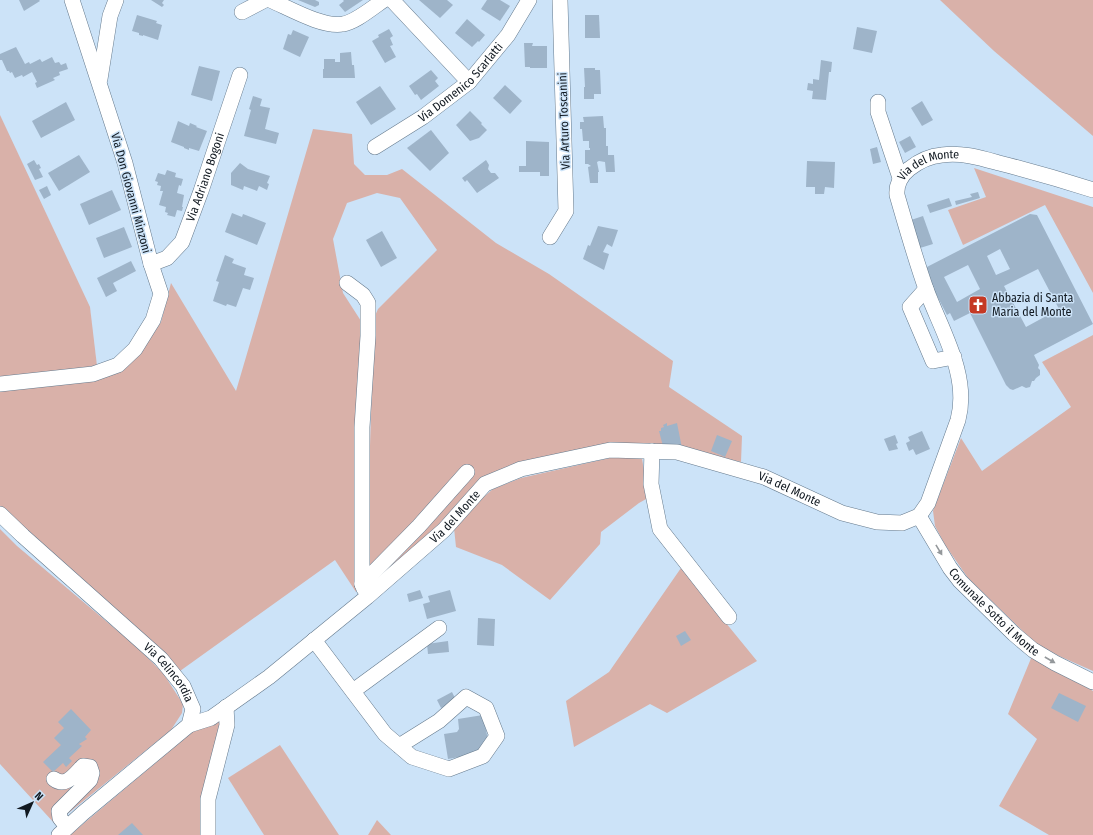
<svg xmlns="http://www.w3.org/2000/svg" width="1093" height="835" viewBox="0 0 1093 835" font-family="'Fira Sans Condensed',sans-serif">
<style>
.green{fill:#d9b1a9}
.building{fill:#9eb4c9;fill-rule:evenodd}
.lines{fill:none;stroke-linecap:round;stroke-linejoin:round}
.minor-casing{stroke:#657a8d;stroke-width:16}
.minor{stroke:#fff;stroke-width:15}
.oneway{fill:#94989b}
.labels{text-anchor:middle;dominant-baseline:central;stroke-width:3;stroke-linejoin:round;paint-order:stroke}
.street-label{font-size:12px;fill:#111921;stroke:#cce3f8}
.poi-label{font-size:12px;fill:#111921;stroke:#cce3f8;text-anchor:start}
</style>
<rect width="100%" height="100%" fill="#cce3f8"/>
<g class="green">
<path d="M940,0H1093V136L994,51Z"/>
<path d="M0,115L90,307L97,366L0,378Z"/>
<path d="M313,129L352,134L354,164L365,175H387L402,169L496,243L549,274L673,361L669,387L742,436L741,462L696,453L653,447L517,464L369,587L366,573L374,318L378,309L437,250L400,198L377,193L347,203L333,239L343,293L361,321L356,592L335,560L180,671L29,535L0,506V389L102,376L143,348L161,322L171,283L236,391Z"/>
<path d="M974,168L1093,207V293L1045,205L963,245L948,210L986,197Z"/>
<path d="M1093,335V671L1059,656L1035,643L968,578L945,545L935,526L933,511L961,438L982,471L1071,407L1042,362Z"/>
<path d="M614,457L642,458L648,498L639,503L601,532L600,544L550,600L502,565L456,547L454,528L467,511L493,489L521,478Z"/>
<path d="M0,529L17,546L138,648L163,673L183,704L182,713L171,730L55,824L0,764Z"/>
<path d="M681,568L757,661L667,713L650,704L574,747L566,701L609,672Z"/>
<path d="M1032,656L1093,691V835H1049L999,806L1037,739L1008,714Z"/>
<path d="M218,718L222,727L205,835H70L192,732Z"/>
<path d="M280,745L339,835H264L228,778Z"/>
<path d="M377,820L391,835H368Z"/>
</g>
<g class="building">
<path d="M19,0H39L40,1L24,11Z"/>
<path d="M151,0H164L162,3L164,5L162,7Z"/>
<path d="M298,0H315L319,2V5L315,7Z"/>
<path d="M343,0H363L345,12L339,5L344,1Z"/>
<path d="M419,0H447L453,5L440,18Z"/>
<path d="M487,0H500L510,6L500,21L481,9Z"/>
<path d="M137,15L157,21L156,23L162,25L158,40L143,35V36L139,35V33L132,31Z"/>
<path d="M585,15H599L600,38H585Z"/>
<path d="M467,19L485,35L479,42L478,41L472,47L455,33Z"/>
<path d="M857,27L877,31L872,53L853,49Z"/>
<path d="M389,29L393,36L390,38L393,45L390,46L396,57L385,63L372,41L379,37L378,35Z"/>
<path d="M293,30L309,37L300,57L283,49L288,34L291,35Z"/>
<path d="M524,43H533L532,46H547V68H530V67H525Z"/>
<path d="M16,47L25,64L29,62L30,64L40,59L42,62L52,57L55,63L59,62L61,65L66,63L68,69L59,72L60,75L53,78L55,80L37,88L35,83L37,82L32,72L23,77L22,75L15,78L12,72L10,73L9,71H7L2,60H0V54Z"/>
<path d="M351,52L352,65H354L355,78H323V69H324V59H335V62H340V53Z"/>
<path d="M821,60L832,62L831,72H829L826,100L812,99L813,91L807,90L808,83L813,84V79L819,80Z"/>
<path d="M199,66L220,71L212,101L191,95Z"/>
<path d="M584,68H595V70H600L601,94H594V99H584V87H585Z"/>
<path d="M431,70L438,78L435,81L439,86L421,100L417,94L415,95L409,86Z"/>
<path d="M505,85L522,101L510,114L493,98Z"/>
<path d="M380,86L396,109L371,125L356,102Z"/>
<path d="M253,96L262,99L260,106L270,108L265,129L279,133L276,144L244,136L251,110L249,109Z"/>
<path d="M922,101L933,120L922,126L911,108Z"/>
<path d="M66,102L75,120L41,138L32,121Z"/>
<path d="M470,111L482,123L481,124L487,130L479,138L470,141L456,125Z"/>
<path d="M603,116L604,128H606V146H608V155H614L615,172H606L605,162L599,161L597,162L599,172H598V183H590L588,167L591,166L588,164H585V150H590V148H589V141H583L582,129H580V122H584L583,117Z"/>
<path d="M178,121L189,126L190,123L197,126L196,127L207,131L199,151L189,148V150L184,148V147L171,142Z"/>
<path d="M431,130L449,153L430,171L407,148Z"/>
<path d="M910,136L916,147L905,153L899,142Z"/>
<path d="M526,141L549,142V176H540V172H519V166H526Z"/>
<path d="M877,147L881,162L873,164L870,149Z"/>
<path d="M79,155L90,172L59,191L48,173Z"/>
<path d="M34,160L37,165L39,164L41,168L39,169L43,177L35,180L27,164Z"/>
<path d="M486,160L489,165L488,169L491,173H495L499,178L477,193L467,180L465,182L462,178Z"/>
<path d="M807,161L835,162L834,188L825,187L824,194H815V187H806Z"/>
<path d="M240,163L248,169L270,176L267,183L269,184L267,190L259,186L257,191L244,186L243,190L231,185V173Z"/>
<path d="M167,170L176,173L175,177L183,179L181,186L179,185L177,193L184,195L182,207H183L182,211L177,210L175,217L167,215L168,213L165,212L166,207L159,205L163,191H160L161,186L157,185L158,182L155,181L158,173L165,175Z"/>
<path d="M47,186L51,195L44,199L39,190Z"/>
<path d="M112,190L121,210L89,225L80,204Z"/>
<path d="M978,192L980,198L956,205L955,201L972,197L970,194Z"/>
<path d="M949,198L952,206L930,213L927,205Z"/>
<path d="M232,213L242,217L243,214L266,223L257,245L225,232Z"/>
<path d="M1030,214L1037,215L1093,324L1034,355L1039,365L1038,368L1040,370V375L1036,378L1034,381H1032L1030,387L1026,388L1022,386L1013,390L1010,389L1006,385L970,313L954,321L950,313L947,315L923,269ZM1000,249L1010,269L996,275L987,256ZM968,265L980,289L957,302L944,277ZM1038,269L1059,309L1026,327L1004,286Z"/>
<path d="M923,216L933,244L920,248L911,220Z"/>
<path d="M598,226L618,230L612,247L607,244L603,252L609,254L604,270L583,259L588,245L590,246Z"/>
<path d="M124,227L132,247L104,258L96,238Z"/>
<path d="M382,231L397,258L381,267L366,240Z"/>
<path d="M225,255L234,259L232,263L246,268L244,275L254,278L250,290L243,288L236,307L227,304L226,306L213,301L219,282L216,281Z"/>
<path d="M131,261L136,271L113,283L117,291L106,297L97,278Z"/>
<path d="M667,423V426L677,423L682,448L664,450L659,431H661V428L664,427L663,425Z"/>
<path d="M922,431L930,449L916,455L913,449L909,451L906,443L910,441L908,437Z"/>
<path d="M717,435L732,441L725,457L711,451Z"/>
<path d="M895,435L898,443L896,444L898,449L889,451L884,439Z"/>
<path d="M420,590L423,598L409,602L407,594Z"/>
<path d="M450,590L456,611L427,619L423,604L430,602L428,596Z"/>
<path d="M478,618L495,619L494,646L477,645Z"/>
<path d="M685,631L691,640L681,646L676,636Z"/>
<path d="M448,641L449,652L428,654L427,644Z"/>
<path d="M452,692L456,700L441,708L437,700Z"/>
<path d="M1059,693L1086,706L1078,722L1051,708Z"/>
<path d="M71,709L91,730L85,737L87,739L79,744L82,746L69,758L72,761L66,767L63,763L53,772L43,762L61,745L54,738L64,728L58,722Z"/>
<path d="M483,715L488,740L476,754L448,759L444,734L457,732L459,729L458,719Z"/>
<path d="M132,823L143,835H118Z"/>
</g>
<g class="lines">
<g class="minor-casing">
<g id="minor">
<path d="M270,0C289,8 323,28 343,24C356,22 373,7 384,0"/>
<path d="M392,0L469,82"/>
<path d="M242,12L265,0"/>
<path d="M100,79L110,16L116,0"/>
<path d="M878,102V112L900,178"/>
<path id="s1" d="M375,147L423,117L469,82L508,35L529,0"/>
<path d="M550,237L566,211L560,0"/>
<path id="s2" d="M151,264L167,258L182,242L201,191L240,75"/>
<path d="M347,283L363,295L368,303V336L362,427V584"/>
<path d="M926,289L910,307L933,361L954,357"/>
<path d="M0,384L93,374L118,365L135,349L153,320L161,294L151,264L125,163L72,0"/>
<path d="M652,451L651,484L660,529L729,617"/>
<path id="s3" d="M0,514L23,536L161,659L183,686L193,709L189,725L83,813L59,835"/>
<path id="s4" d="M919,516L950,568L960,581L1014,634L1033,650L1055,663L1093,682"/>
<path d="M364,589L362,584L419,526L467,472"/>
<path d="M314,640L385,734L412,757L449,769L483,756L497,736L486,708L466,697L439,721L399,746"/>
<path d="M353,691L439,628"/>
<path id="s5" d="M189,725L211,718L269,677L367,597L444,530L485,484L521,469L610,450L677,452L764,477L842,513L877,522L902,523L919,516L928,503L958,420C970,375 941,330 926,289C915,258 906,226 897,195C896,185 901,175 909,169C919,161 930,156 942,155C961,152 981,158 999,163C1031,171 1062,180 1093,190"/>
<path d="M54,779C66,788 75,774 83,766L90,767L92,773L90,780L59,811L60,818L67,827"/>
<path d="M208,835V799L227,725L226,707"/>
</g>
</g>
<use href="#minor" class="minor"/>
</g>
<defs><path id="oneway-solid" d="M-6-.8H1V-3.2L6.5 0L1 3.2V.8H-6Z"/></defs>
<g class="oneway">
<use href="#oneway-solid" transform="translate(939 550) rotate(59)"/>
<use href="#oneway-solid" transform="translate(1050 660) rotate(30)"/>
</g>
<defs>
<g id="church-square" transform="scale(1)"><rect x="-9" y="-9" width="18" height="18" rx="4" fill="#c53924" stroke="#cce3f8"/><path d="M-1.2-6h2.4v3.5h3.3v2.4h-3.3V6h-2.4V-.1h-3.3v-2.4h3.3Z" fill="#fff"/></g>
</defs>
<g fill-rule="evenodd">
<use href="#church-square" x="978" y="305"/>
</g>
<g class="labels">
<g class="street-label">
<text stroke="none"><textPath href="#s1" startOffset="108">Via Domenico Scarlatti</textPath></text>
<text transform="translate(564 121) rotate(-92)">Via Arturo Toscanini</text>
<text stroke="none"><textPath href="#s5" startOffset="1227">Via del Monte</textPath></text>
<text stroke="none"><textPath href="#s2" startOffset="108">Via Adriano Bogoni</textPath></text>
<text transform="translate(131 193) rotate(75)">Via Don Giovanni Minzoni</text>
<text stroke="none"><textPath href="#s5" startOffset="700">Via del Monte</textPath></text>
<text stroke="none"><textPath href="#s5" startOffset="340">Via del Monte</textPath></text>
<text stroke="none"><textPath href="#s4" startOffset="123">Comunale Sotto il Monte</textPath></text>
<text stroke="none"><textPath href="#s3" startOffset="232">Via Celincordia</textPath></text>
</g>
<g class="poi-label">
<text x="992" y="298">Abbazia di Santa<tspan x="992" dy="14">Maria del Monte</tspan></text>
</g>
</g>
<g transform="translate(32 803) rotate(45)" stroke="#cce3f8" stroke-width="3" paint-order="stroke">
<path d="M0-3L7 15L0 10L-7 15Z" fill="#111921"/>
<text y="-6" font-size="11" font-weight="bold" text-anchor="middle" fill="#111921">N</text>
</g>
</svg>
